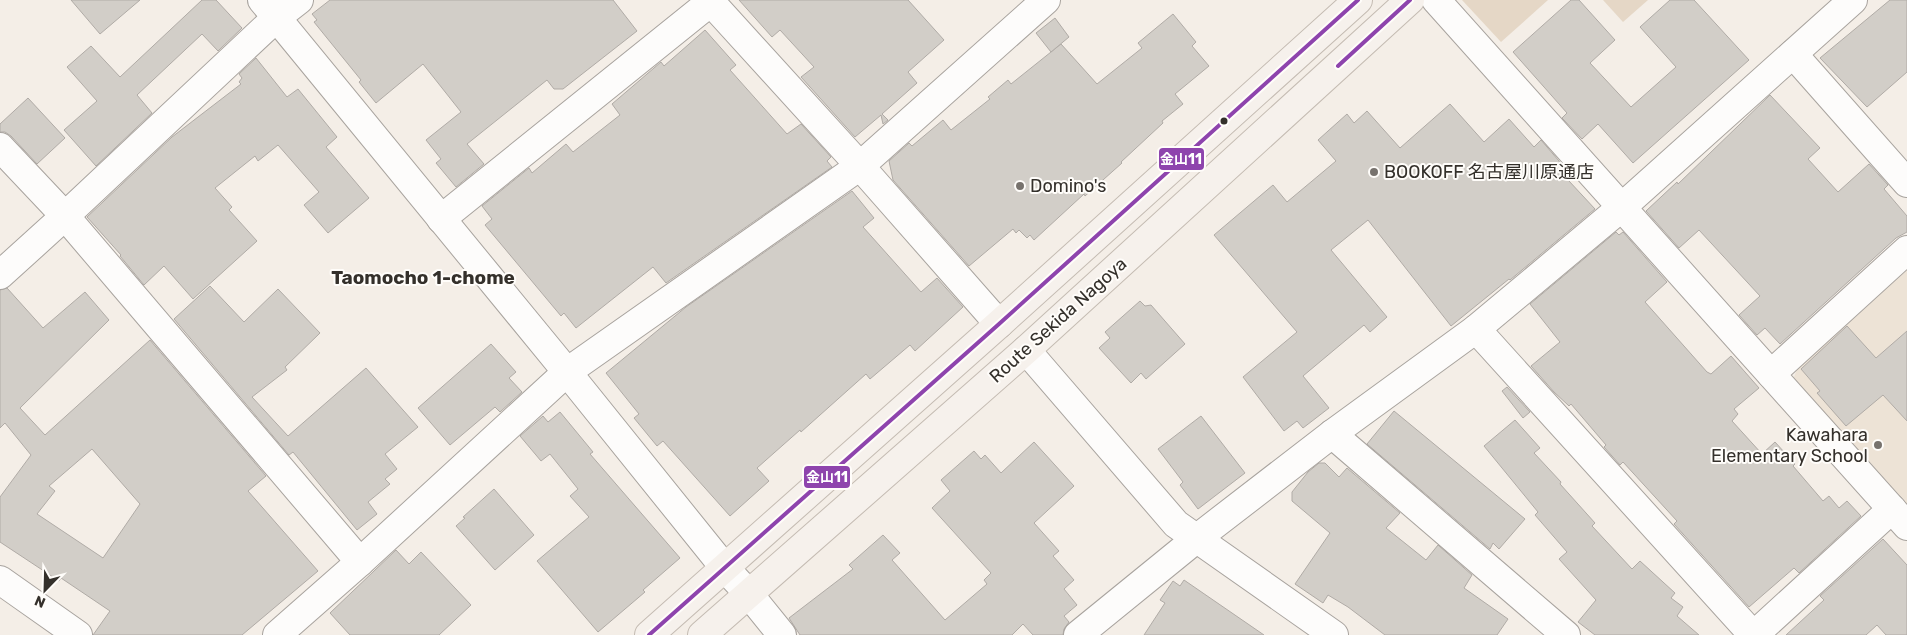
<svg xmlns="http://www.w3.org/2000/svg" width="1907" height="635" viewBox="0 0 1907 635" font-family="Rubik,'Noto Sans JP',sans-serif">
<style>
.built{fill:#ede3d6}
.green{fill:#e5d7c6}
.building{fill:#d2cec8;stroke:#b0aba6;fill-rule:evenodd}
.lines{fill:none;stroke-linecap:round;stroke-linejoin:round}
.minor-casing{stroke:#a8a39e;stroke-width:30}
.tertiary-casing{stroke:#a8a39e;stroke-width:30}
.primary-casing{stroke:#c4bbb2;stroke-width:30}
.minor{stroke:#fdfcfb;stroke-width:28}
.tertiary{stroke:#fdfcfb;stroke-width:28}
.primary{stroke:#f6f1ec;stroke-width:28}
.bus-1-casing{stroke:#fffdfa;stroke-width:8}
.bus-1{stroke:#8e44ad;stroke-width:4}
.bus-dot{fill:#34302b;stroke:#fffdfa;stroke-width:2}
.poi-dot{fill:#77726d;stroke:#fffdfa;stroke-width:2}
.labels{text-anchor:middle;dominant-baseline:central;stroke-width:4;stroke-linejoin:round;paint-order:stroke}
.poi-label{font-size:18px;fill:#34302b;stroke:#fffdfa;text-anchor:start}
.street-label{font-size:18px;fill:#34302b;stroke:#fffdfa}
.neighbourhood-label{font-size:19px;font-weight:bold;fill:#34302b;stroke:#fffdfa}
.line-badge{stroke:#fffdfa;stroke-width:2}
.badge-label{font-size:14px;text-anchor:middle;font-weight:bold;fill:#fff}
</style>
<rect width="100%" height="100%" fill="#f4eee7"/>
<path class="built" d="M1907,263V509L1792,382L1800,362Z"/>
<g class="green">
<path d="M1462,0H1548L1501,42Z"/>
<path d="M1603,0H1648L1623,22Z"/>
</g>
<g class="building">
<path d="M71,0H140L100,34Z"/>
<path d="M202,0H216L242,28L218,51L202,34L137,95L152,113L96,166L64,130L97,101L67,67L91,46L120,77Z"/>
<path d="M330,0H613L637,31L563,89H554L547,80L467,144L484,164L456,187L436,163L441,159L426,140L461,112L423,64L376,103L359,82L361,80L314,22L317,20L312,14Z"/>
<path d="M739,0H908L944,40L908,72L917,83L882,114L888,120L883,124L881,115L855,137L801,77L814,67L780,30L772,37Z"/>
<path d="M1571,0H1579L1615,40L1590,63L1631,107L1676,67L1640,27L1670,0H1694L1749,60L1633,163L1598,124L1582,139L1562,118L1567,113L1513,52Z"/>
<path d="M1890,0H1907V72L1867,107L1820,58Z"/>
<path d="M1173,14L1196,42L1192,46L1209,66L1175,94L1183,104L1162,121L1163,123L1121,162L1122,163L1085,196L1084,194L1034,240L1030,235L1027,238L1019,230L1016,233L1013,229L969,266L893,180L889,161L909,143L912,146L943,120L951,130L990,99L988,97L1008,80L1011,84L1061,44L1097,84L1142,48L1138,43Z"/>
<path d="M1055,18L1069,37L1051,52L1036,33Z"/>
<path d="M705,30L736,65L730,70L787,134L801,124L831,157L827,161L832,167L666,283L653,267L576,328L564,313L561,316L485,225L492,219L482,206L529,168L532,173L566,144L573,152L620,115L612,104L661,62L664,66Z"/>
<path d="M256,58L287,97L298,89L337,137L326,147L369,198L328,233L304,205L319,192L278,145L258,161L255,156L215,188L232,207L229,210L257,241L193,299L164,266L144,285L120,256L121,255L87,217L172,137L241,84L239,82L242,78L239,74Z"/>
<path d="M1770,95L1820,148L1808,159L1838,192L1869,164L1888,185L1884,189L1907,216V232L1896,238L1780,344L1765,328L1757,335L1739,315L1760,296L1699,230L1679,248L1646,211L1677,182L1678,184Z"/>
<path d="M28,98L65,138L37,164L11,136L5,132H0V124Z"/>
<path d="M1450,104L1484,142L1509,119L1534,147L1541,140L1559,161L1560,163L1556,167L1595,209L1510,280L1509,279L1451,326L1368,220L1331,250L1387,317L1370,332L1364,325L1303,376L1329,408L1303,428L1297,421L1284,431L1243,377L1297,332L1214,235L1273,185L1287,202L1336,161L1318,140L1347,114L1354,123L1367,111L1400,148Z"/>
<path d="M852,191L874,218L863,227L921,292L937,278L963,307L915,351L910,345L870,379L866,374L801,432L800,430L757,468L769,481L730,516L663,441L657,446L634,418L639,414L606,373L686,307Z"/>
<path d="M1616,232L1619,235L1623,232L1667,282L1645,302L1707,372L1711,374L1731,356L1759,388L1734,409L1738,414L1732,421L1762,454L1775,442L1795,464L1793,466L1823,501L1829,496L1839,508L1847,501L1861,516L1799,573L1794,568L1749,607L1674,524L1677,521L1623,462L1620,465L1604,447L1606,445L1571,404L1569,406L1554,392L1531,366L1560,342L1530,304Z"/>
<path d="M210,286L244,322L278,289L320,333L285,367L287,370L252,397L288,436L366,368L418,427L385,454L397,469L385,479L390,484L368,502L377,514L357,530L293,452L289,455L174,319Z"/>
<path d="M7,288L43,328L85,292L109,320L20,408L45,435L150,340L266,476L248,491L318,571L242,635H93L110,611L61,578L59,581L0,542V497L31,455L5,423L0,428V290ZM92,449L140,504L103,558L37,514L55,491L49,486Z"/>
<path d="M1140,301L1145,306L1151,305L1185,344L1146,379L1141,373L1131,383L1099,348L1110,338L1105,332Z"/>
<path d="M1847,326L1876,358L1907,331V421L1883,395L1846,426L1817,393L1820,391L1801,369Z"/>
<path d="M491,344L516,372L509,378L522,392L500,412L495,407L450,445L418,408Z"/>
<path d="M1507,387L1530,412L1523,418L1502,391Z"/>
<path d="M1394,411L1525,519L1499,549L1493,543L1490,549L1367,444Z"/>
<path d="M560,412L593,452L590,454L680,558L643,590L645,592L598,632L537,561L589,517L570,496L578,489L550,454L541,461L520,436L543,416L548,422Z"/>
<path d="M1201,416L1245,473L1198,509L1180,485L1183,482L1158,449Z"/>
<path d="M1515,420L1540,448L1534,453L1561,482L1560,484L1595,523L1592,526L1632,569L1640,561L1675,593L1671,598L1683,607L1677,616L1699,635H1595L1578,622L1596,600L1559,559L1567,552L1535,515L1538,512L1484,446Z"/>
<path d="M1034,442L1074,486L1034,523L1059,551L1053,556L1074,580L1064,589L1077,605L1064,616L1069,622L1064,629L1063,635H1033L1023,624L1012,635H800L789,618L853,569L849,565L883,535L900,553L892,560L945,620L987,584L984,580L991,573L932,508L950,491L941,480L974,451L981,459L985,455L1001,473Z"/>
<path d="M1319,463H1325L1339,477L1347,468L1400,513L1386,528L1426,560L1438,545L1472,575L1464,588L1508,619L1497,635H1385L1348,607L1328,595L1323,603L1295,584L1330,533L1292,501V492L1308,472Z"/>
<path d="M494,489L534,535L495,570L456,526L465,518L463,517Z"/>
<path d="M1883,539L1907,565V635H1886L1877,625L1866,635H1786L1824,600L1820,596Z"/>
<path d="M396,550L409,564L421,552L471,605L439,635H350L330,613Z"/>
<path d="M1184,580L1264,635H1144L1165,603L1160,600L1173,581L1180,586Z"/>
</g>
<g class="lines">
<g class="minor-casing">
<g id="minor">
<path d="M709,0L860,166L999,324"/>
<path d="M1436,0L1907,526"/>
<path d="M1793,54L1907,183"/>
<path d="M0,147L65,216L360,562"/>
<path d="M441,219L713,0"/>
<path d="M0,275L65,216L276,18L299,0"/>
<path d="M1476,329L1753,635"/>
<path d="M1026,350L1176,524L1334,635"/>
<path d="M1771,374L1907,250"/>
<path d="M1332,434L1566,635"/>
<path d="M0,580L78,635"/>
<path d="M748,593L782,635"/>
<path d="M277,635L360,562L567,372L860,166L1046,0"/>
<path d="M1078,635L1196,539L1332,434L1476,329L1622,207L1853,0"/>
<path d="M1754,635L1892,509"/>
</g>
</g>
<g class="tertiary-casing">
<path id="tertiary" d="M262,0L567,372L724,567L748,593"/>
</g>
<g class="primary-casing">
<g id="primary">
<path d="M649,635L999,324L1358,0"/>
<path d="M702,635L1026,350L1410,0"/>
</g>
</g>
<use href="#minor" class="minor"/>
<use href="#tertiary" class="tertiary"/>
<use href="#primary" class="primary"/>
<g class="bus-1-casing">
<g id="bus-1">
<path d="M1338,66L1410,0"/>
<path d="M649,635L999,324L1358,0"/>
</g>
</g>
<use href="#bus-1" class="bus-1"/>
</g>
<circle class="bus-dot" cx="1224" cy="121" r="4.5"/>
<g class="poi-dot">
<circle cx="1374" cy="172" r="5"/>
<circle cx="1020" cy="186" r="5"/>
<circle cx="1878" cy="445" r="5"/>
</g>
<g class="labels">
<g class="poi-label">
<text x="1384" y="172">BOOKOFF 名古屋川原通店</text>
<text x="1030" y="186">Domino's</text>
<text x="1868" y="435" text-anchor="end">Kawahara<tspan x="1868" dy="21">Elementary School</tspan></text>
</g>
<g class="street-label">
<text transform="translate(1058 320) rotate(-42)">Route Sekida Nagoya</text>
</g>
<g class="neighbourhood-label">
<text x="423" y="277">Taomocho 1-chome</text>
</g>
</g>
<g class="line-badge">
<rect x="1158" y="147" width="47" height="24" rx="5" fill="#8e44ad"/>
<rect x="803" y="465" width="48" height="24" rx="5" fill="#8e44ad"/>
</g>
<g class="badge-label">
<text x="1181" y="164">金山11</text>
<text x="827" y="482">金山11</text>
</g>
<g transform="translate(45 590) rotate(203)" stroke="#fffdfa" stroke-width="4" paint-order="stroke">
<path d="M0-4L9 19L0 12L-9 19Z" fill="#34302b"/>
<text y="-8" font-size="14" font-weight="bold" text-anchor="middle" fill="#34302b">N</text>
</g>
</svg>
